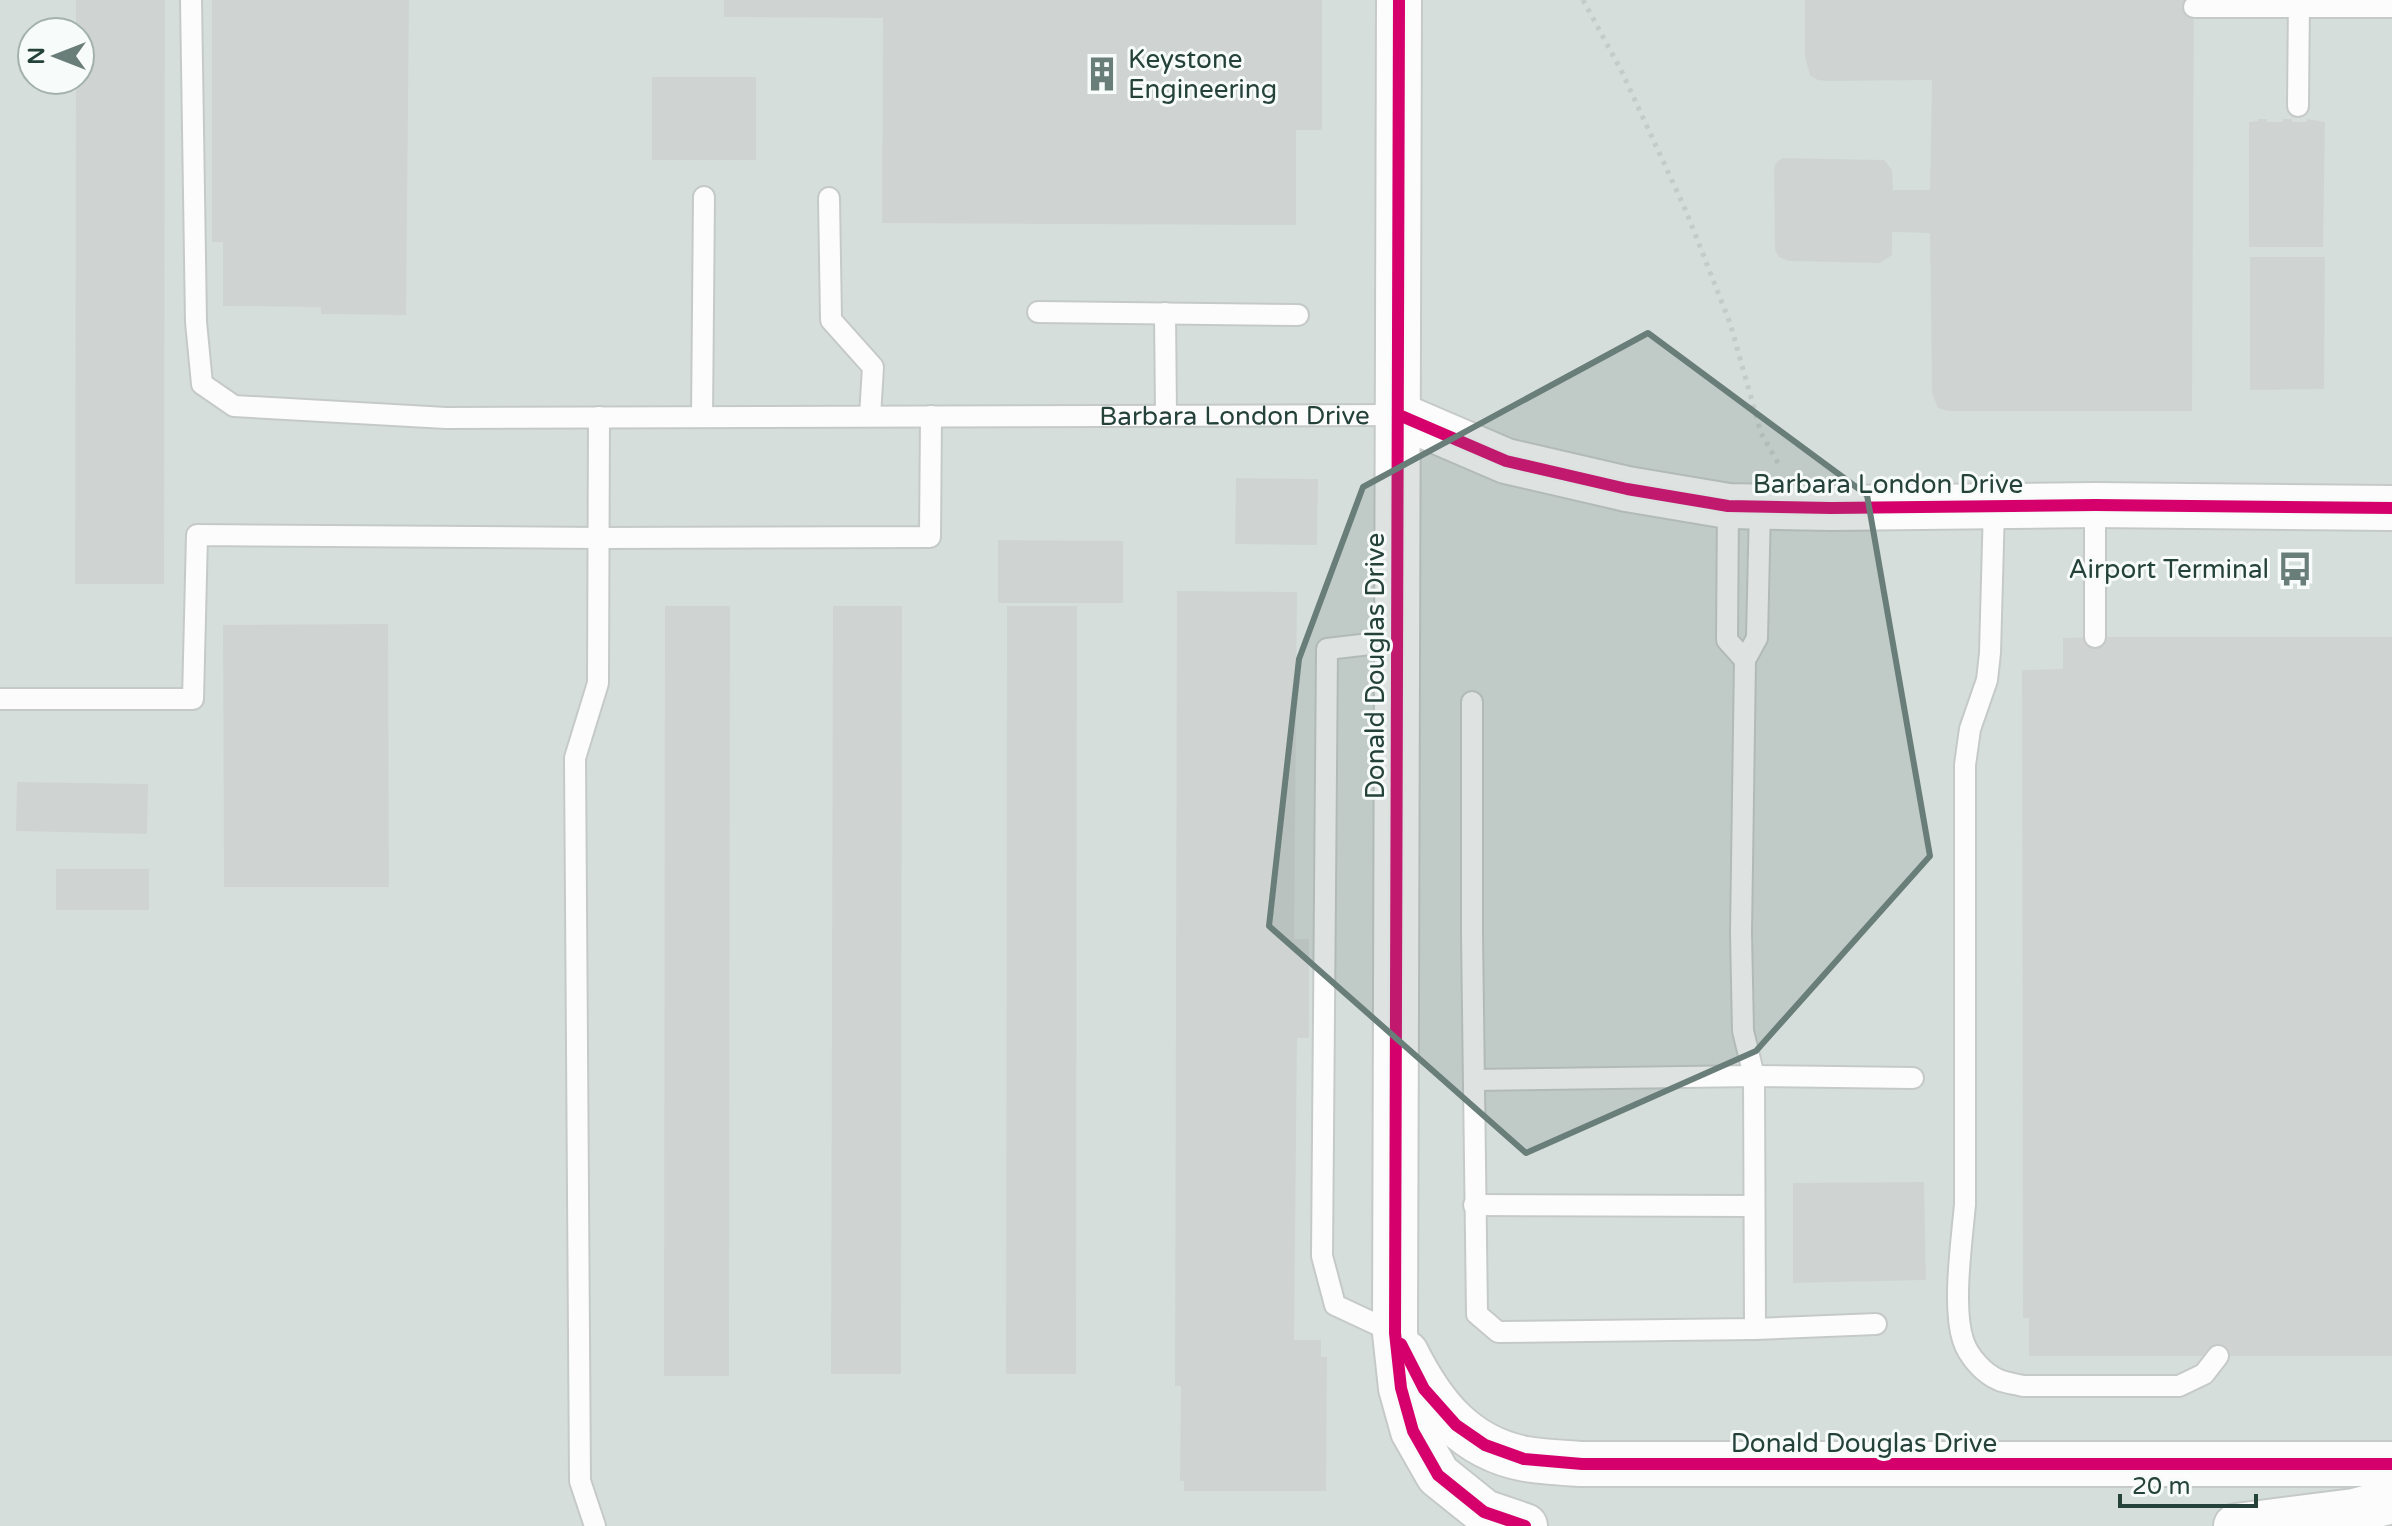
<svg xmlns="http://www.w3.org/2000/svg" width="2392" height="1526" viewBox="0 0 2392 1526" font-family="'Varela Round',sans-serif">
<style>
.built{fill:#d6dedb;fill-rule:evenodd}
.building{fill:#cfd4d2}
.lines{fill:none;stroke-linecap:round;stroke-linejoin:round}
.service-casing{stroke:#c5cac8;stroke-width:24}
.tertiary-casing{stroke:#c5cac8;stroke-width:48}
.path{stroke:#c3ccca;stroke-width:5;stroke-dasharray:4 6;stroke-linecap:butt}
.service{stroke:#fcfcfc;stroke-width:20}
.tertiary{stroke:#fcfcfc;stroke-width:44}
.cycleway-casing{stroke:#f7fbf9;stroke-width:17}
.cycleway{stroke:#d6006c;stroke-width:12}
.marked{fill:#697e78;fill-opacity:0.2;stroke:#697e78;stroke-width:6;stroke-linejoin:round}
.labels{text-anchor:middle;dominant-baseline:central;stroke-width:6;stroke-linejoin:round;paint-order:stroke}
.poi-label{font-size:26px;fill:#24423a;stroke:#f7fbf9;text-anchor:start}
.street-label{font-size:26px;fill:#24423a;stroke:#f7fbf9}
</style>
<rect width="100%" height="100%" fill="#e8edeb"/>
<path class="built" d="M0,0H2392V1526H0ZM32,32H80V80H32Z"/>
<g class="building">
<path d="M76,0H165L164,584H75L76,80H80V32H76Z"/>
<path d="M212,0H409L406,315L321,314V307L223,306V242H212Z"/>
<path d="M724,0H1322V130H1296V225L882,223L883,18L724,17Z"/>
<path d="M1805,0H2194L2192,411H1947L1938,408L1932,393L1930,233L1892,232V255L1880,263L1789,261L1779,257L1775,250L1774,169L1775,164L1782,158L1884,160L1892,170L1893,190H1930L1932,80L1827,81L1818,80L1810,76L1805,56Z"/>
<rect x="652" y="77" width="104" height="83"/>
<path d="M2258,119H2267V122H2283V119H2292V122H2307V119L2325,122L2323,247H2249V122L2258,121Z"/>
<path d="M2250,257H2325L2324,389L2250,390Z"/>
<path d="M1236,478L1318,479L1317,545L1235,544Z"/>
<path d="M998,540L1123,541V603H998Z"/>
<path d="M1177,591L1297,592L1294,939H1309V1038H1297L1294,1340H1321V1357H1327L1326,1491H1184V1481H1180L1181,1386H1175Z"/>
<path d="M665,606H730L729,1376H664Z"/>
<path d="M833,606H902L901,1374H831Z"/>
<path d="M1007,606H1077L1076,1374H1006Z"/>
<path d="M388,624L389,887H224L223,625Z"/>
<path d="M2095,637H2392V1356H2029V1318H2023L2022,670L2063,669V638Z"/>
<path d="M17,782L148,784L147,834L16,831Z"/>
<rect x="56" y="869" width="93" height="41"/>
<path d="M1924,1182L1926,1280L1793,1283V1183Z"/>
</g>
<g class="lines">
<g class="service-casing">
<g id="service">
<path id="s1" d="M191,0L196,322L202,384L234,406L446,418L1399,415"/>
<path d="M2194,7H2392"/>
<path d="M2298,106L2299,0"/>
<path d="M829,198L831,320L873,367L870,416"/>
<path d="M1038,312L1298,315"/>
<path d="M1165,313L1166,415"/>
<path d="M702,417L704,197"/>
<path d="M2095,505V637"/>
<path d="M1728,506L1727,640L1745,660"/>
<path d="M1994,506L1990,653L1987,680L1970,729L1965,765V1204C1962,1240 1952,1306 1963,1340C1968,1356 1984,1374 1999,1380C2006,1383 2016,1384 2023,1386H2179L2204,1374L2218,1356"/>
<path d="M0,699H193L197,535L598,538L930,537L931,416"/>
<path d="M1472,702V934L1477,1314L1498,1332L1755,1329L1876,1324"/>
<path d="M1474,1080L1754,1076L1913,1078"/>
<path d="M1474,1205L1753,1206"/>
<path d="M1755,1329L1754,1076L1743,1031L1741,933L1745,660L1757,638L1760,507"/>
<path d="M1395,1333L1335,1305L1322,1256L1327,649L1396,641"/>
<path d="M595,1526L580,1481L575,758L598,683L599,417"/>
</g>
</g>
<g class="tertiary-casing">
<g id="tertiary">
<path d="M1399,0L1395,1333L1401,1388L1413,1431L1438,1475L1484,1512L1525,1526"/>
<path d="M1399,415L1506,461L1627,489L1728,506L1831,508L2095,505L2392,508"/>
<path d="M1406,1353C1432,1405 1465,1448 1526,1459C1545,1462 1564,1463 1582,1464H2392"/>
<path d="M2236,1526L2354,1511L2392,1501"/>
</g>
</g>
<path class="path" d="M1583,0L1621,70L1686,211L1730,323L1761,433L1778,463"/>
<use href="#service" class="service"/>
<use href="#tertiary" class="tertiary"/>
<g class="cycleway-casing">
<g id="cycleway">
<path d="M1399,0L1395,1333L1401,1388L1413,1431L1438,1475L1484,1512L1525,1526"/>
<path d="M1399,415L1506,461L1627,489L1728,506L1831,508L2095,505L2392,508"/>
<path d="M1401,1344L1424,1389L1456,1425L1485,1445L1524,1459L1582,1464H2392"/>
</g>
</g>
<use href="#cycleway" class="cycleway"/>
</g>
<path class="marked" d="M1648,333L1867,495L1930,856L1756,1051L1526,1153L1269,926L1299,659L1363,487Z"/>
<defs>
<g id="building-bare" transform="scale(2.76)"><path d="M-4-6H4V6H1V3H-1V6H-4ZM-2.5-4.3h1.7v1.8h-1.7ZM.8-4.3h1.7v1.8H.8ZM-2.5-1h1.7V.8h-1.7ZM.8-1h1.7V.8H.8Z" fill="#697e78" stroke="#f7fbf9" stroke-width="2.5" paint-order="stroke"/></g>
<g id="bus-bare" transform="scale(2.76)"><path d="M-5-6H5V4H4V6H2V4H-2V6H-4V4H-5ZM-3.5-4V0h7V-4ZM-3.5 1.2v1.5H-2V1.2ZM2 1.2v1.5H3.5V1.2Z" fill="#697e78" stroke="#f7fbf9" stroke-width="2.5" paint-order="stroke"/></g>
</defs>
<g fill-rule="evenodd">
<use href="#building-bare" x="1102" y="74"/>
<use href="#bus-bare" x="2295" y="569"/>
</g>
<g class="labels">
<g class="poi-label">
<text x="1128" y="59">Keystone<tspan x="1128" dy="30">Engineering</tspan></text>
<text x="2269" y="569" text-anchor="end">Airport Terminal</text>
</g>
<g class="street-label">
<text stroke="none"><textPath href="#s1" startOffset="1424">Barbara London Drive</textPath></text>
<text x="1888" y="484">Barbara London Drive</text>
<text transform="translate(1375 666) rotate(-90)">Donald Douglas Drive</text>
<text x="1864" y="1443">Donald Douglas Drive</text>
</g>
</g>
<g transform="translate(56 56) rotate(270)"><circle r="38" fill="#f7fbf9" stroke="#a3b1ad" stroke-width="2"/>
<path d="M0-6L14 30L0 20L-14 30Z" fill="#697e78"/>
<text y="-12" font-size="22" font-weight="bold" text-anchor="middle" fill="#24423a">N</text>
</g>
<path d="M2120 1494v12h136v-12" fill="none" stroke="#24423a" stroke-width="4"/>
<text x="2132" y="1494" font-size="24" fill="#24423a" stroke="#f7fbf9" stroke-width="6" paint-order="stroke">20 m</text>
</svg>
